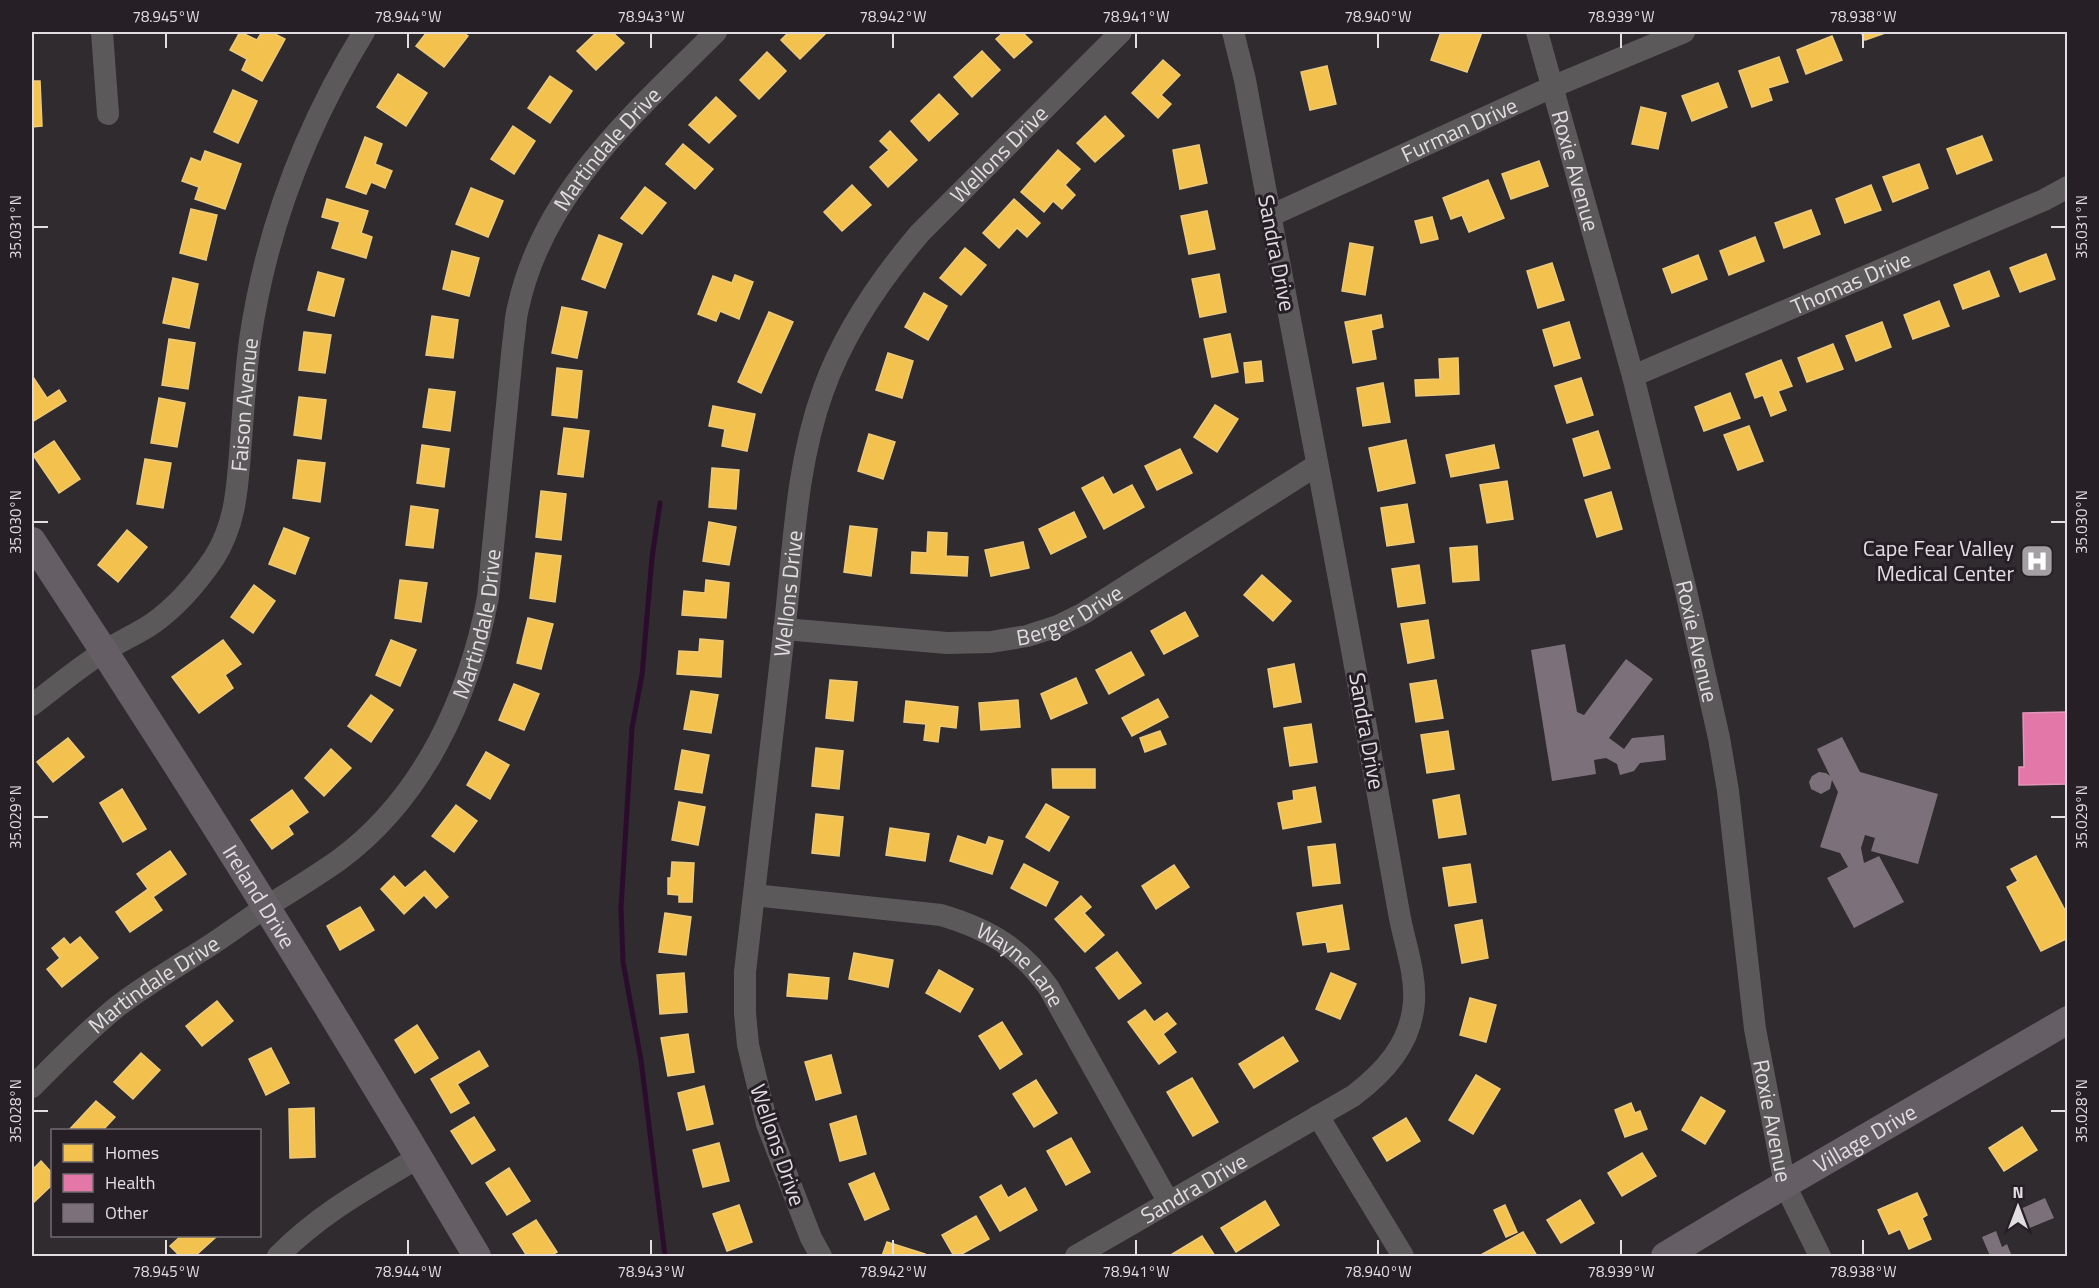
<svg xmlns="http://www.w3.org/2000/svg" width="2099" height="1288" viewBox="0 0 2099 1288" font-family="'Titillium Web',sans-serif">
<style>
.homes{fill:#f2c14e;stroke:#edc97a;stroke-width:1.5}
.health{fill:#e377a8;stroke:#e296b9;stroke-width:1.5}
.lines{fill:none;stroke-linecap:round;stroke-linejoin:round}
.stream{stroke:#2c0c2d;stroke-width:5}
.building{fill:#7c717b}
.minor{stroke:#5c595b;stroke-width:22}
.major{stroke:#655e65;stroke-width:28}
.ticks{fill:none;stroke:#e1dde1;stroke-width:2}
.labels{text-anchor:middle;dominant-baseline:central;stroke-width:6;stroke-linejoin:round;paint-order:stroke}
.street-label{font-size:22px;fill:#e1dde1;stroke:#262026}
.poi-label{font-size:22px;fill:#e1dde1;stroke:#262026;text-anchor:end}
.neatline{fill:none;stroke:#e1dde1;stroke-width:2}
.ticks-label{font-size:15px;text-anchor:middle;fill:#e1dde1}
</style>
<rect width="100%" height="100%" fill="#2f2b2f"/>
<g class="homes">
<path d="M240,32L257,40L262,32H271L285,39L262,81L242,70L247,59L230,50Z"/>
<path d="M427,32H462L468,36L444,67L416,46Z"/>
<path d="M597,32H612L624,43L596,70L577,51Z"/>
<path d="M789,32H827L800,59L781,40Z"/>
<path d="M1004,32H1025L1023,33L1032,42L1014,58L996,39Z"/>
<path d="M1441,32H1482L1467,72L1431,60Z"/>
<path d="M1861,32H1888L1865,40Z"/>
<path d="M1832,36L1842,60L1806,74L1797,50Z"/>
<path d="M982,51L1000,70L972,97L954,77Z"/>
<path d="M767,52L786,71L759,99L740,80Z"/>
<path d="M1779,57L1788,82L1768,88L1772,100L1752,107L1739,71Z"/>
<path d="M1163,60L1180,75L1161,95L1171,104L1158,118L1132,93Z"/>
<path d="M1327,66L1336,104L1310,110L1301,72Z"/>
<path d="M398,74L427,93L406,126L377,107Z"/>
<path d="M550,76L572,91L550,123L528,108Z"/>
<path d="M32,81H40L42,126L32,127Z"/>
<path d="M1718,83L1727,107L1692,121L1682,96Z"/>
<path d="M233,90L257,101L238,143L214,132Z"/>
<path d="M939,94L958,114L929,141L911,121Z"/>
<path d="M716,97L736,116L709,143L689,125Z"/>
<path d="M1641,107L1666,113L1658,149L1632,144Z"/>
<path d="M1105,116L1124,136L1095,162L1077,143Z"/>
<path d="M513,126L535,141L514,174L491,159Z"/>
<path d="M890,131L917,160L888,187L870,167L889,150L880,141Z"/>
<path d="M1982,136L1992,160L1957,174L1947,149Z"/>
<path d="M365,137L382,144L375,164L392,171L385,188L371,182L366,194L346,187Z"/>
<path d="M683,144L713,169L695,189L666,164Z"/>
<path d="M1199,145L1207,183L1180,189L1173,150Z"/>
<path d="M1058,150L1080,169L1065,185L1075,195L1062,209L1053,201L1044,212L1021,192Z"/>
<path d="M205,151L241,164L225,209L195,199L199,187L182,181L191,158L201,162Z"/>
<path d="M1539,161L1548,186L1511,199L1502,174Z"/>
<path d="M1919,164L1928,188L1893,202L1883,177Z"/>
<path d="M1488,180L1504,218L1469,232L1462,215L1451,219L1443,198Z"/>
<path d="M852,185L871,205L842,231L824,212Z"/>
<path d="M1871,185L1881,210L1845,223L1836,199Z"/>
<path d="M645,187L666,203L642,234L621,218Z"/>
<path d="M471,188L503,201L488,237L456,224Z"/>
<path d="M327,199L368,211L361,233L372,237L366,258L332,248L340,222L322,217Z"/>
<path d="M1014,199L1040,223L1027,237L1017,228L999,248L983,233Z"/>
<path d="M191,209L217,215L206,260L180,253Z"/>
<path d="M1811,210L1820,234L1784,248L1775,223Z"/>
<path d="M1207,211L1215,249L1189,254L1181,216Z"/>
<path d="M1432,217L1438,239L1421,243L1415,221Z"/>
<path d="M599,235L622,244L605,288L582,279Z"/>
<path d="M1755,237L1764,261L1729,275L1720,251Z"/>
<path d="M1350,243L1373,247L1365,295L1342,291Z"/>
<path d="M965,248L986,265L961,295L940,278Z"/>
<path d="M452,251L479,258L469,296L443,289Z"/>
<path d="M2046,254L2055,279L2020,292L2010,268Z"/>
<path d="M1698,255L1707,279L1672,293L1663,269Z"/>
<path d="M1552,263L1564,300L1538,308L1527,271Z"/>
<path d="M1989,271L1999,296L1963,309L1954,285Z"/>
<path d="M318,272L344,279L334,316L308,310Z"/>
<path d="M1219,274L1226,312L1200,317L1192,279Z"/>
<path d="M735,275L753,282L739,319L720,311L716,321L698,314L713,276L732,283Z"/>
<path d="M173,278L198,284L189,328L163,323Z"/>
<path d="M924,293L947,306L928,340L905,327Z"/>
<path d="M1939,301L1949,326L1913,339L1904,315Z"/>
<path d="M562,307L587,312L577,358L552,353Z"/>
<path d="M769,312L793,322L761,393L738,382Z"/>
<path d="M1381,315L1383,327L1371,330L1376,359L1353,363L1345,322Z"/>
<path d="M432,316L458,320L453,358L426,355Z"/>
<path d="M1569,322L1580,358L1554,366L1543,330Z"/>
<path d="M1882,322L1891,347L1856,361L1846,336Z"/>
<path d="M304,332L331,335L325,373L299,370Z"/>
<path d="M1230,334L1238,372L1212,377L1204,339Z"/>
<path d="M169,339L195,343L188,389L162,385Z"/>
<path d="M1833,344L1843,369L1807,382L1798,358Z"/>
<path d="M888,353L913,361L902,398L876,390Z"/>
<path d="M1458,358L1459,394L1416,396L1415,380L1440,379L1439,359Z"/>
<path d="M1781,360L1792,386L1778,391L1786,410L1771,416L1763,395L1755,398L1746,374Z"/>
<path d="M1261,361L1263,381L1246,383L1244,363Z"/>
<path d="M557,368L582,371L577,418L552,415Z"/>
<path d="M33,377L47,398L59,390L66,401L32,422V378Z"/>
<path d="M1581,378L1593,415L1567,423L1555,386Z"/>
<path d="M1383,383L1390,422L1363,426L1357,388Z"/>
<path d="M429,389L455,392L450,431L423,427Z"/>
<path d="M1730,393L1740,418L1704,431L1695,407Z"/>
<path d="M299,397L326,400L321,439L294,435Z"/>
<path d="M159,398L185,403L177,447L151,443Z"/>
<path d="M1215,405L1238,419L1217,452L1194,437Z"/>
<path d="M713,406L755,414L747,451L722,446L725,429L709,426Z"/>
<path d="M1749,426L1763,461L1738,470L1724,435Z"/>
<path d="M564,428L589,431L583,477L558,474Z"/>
<path d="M1598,431L1610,468L1584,476L1573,439Z"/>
<path d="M869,434L895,442L883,479L858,471Z"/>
<path d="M1406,440L1415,483L1378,491L1369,448Z"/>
<path d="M54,441L80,479L59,493L33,455Z"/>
<path d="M422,445L449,449L444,487L417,483Z"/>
<path d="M1494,445L1499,468L1451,477L1446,455Z"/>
<path d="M1180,449L1192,473L1157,490L1145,466Z"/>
<path d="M145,459L171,463L163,508L137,504Z"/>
<path d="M298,460L325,463L320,502L293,498Z"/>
<path d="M712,468L739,470L736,509L709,507Z"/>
<path d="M1103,477L1113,495L1132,485L1144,507L1104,529L1082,488Z"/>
<path d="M1507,481L1513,519L1487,523L1480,485Z"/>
<path d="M541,491L566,494L561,540L536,537Z"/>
<path d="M1611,492L1622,529L1597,537L1585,500Z"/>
<path d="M1407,504L1414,542L1387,546L1381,508Z"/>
<path d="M411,506L438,510L433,548L406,545Z"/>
<path d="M1074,512L1086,537L1051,554L1039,529Z"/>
<path d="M709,522L736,527L729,565L703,561Z"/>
<path d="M850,526L877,529L871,576L844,572Z"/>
<path d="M284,528L309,538L295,574L269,564Z"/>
<path d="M127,530L147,547L118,582L98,565Z"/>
<path d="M928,532L947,533L946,556L968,557L967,576L911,573L912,552L927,553Z"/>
<path d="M1023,542L1029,568L991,576L985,550Z"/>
<path d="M1477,546L1479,580L1453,582L1450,548Z"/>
<path d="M536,553L561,556L555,602L530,598Z"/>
<path d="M1419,565L1425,603L1398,607L1392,569Z"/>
<path d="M1262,575L1291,601L1273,621L1244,595Z"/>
<path d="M400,580L427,583L421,622L395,618Z"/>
<path d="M706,580L729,583L726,618L682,615L684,591L705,593Z"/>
<path d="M254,585L275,601L253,633L231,617Z"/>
<path d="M1185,612L1198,636L1164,654L1151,631Z"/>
<path d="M528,618L553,624L541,669L517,663Z"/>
<path d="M1428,620L1434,658L1408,663L1401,624Z"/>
<path d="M700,639L723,641L721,677L677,674L679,651L699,652Z"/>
<path d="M223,640L241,664L225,675L233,688L199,713L172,677Z"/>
<path d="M391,640L416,650L400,686L376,675Z"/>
<path d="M1131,652L1144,675L1109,694L1096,670Z"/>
<path d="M1294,664L1301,702L1274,707L1268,669Z"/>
<path d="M1076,678L1087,703L1051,719L1041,694Z"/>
<path d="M830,680L857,682L853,721L826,718Z"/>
<path d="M1436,680L1443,718L1416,722L1410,684Z"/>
<path d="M514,684L539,694L524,730L499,720Z"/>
<path d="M691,691L718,695L711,733L684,729Z"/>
<path d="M371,695L393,710L371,742L348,726Z"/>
<path d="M1158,699L1168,717L1132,736L1122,718Z"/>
<path d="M1018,700L1020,727L981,730L979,703Z"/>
<path d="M906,701L958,707L956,728L940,726L938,742L924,740L926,724L904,722Z"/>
<path d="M1311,724L1317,762L1290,766L1284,728Z"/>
<path d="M1160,731L1166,744L1145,752L1140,738Z"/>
<path d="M1448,731L1454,769L1427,773L1421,735Z"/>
<path d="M68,738L84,757L53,782L37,762Z"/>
<path d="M816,748L843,751L839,789L812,786Z"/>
<path d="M331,749L351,768L324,796L305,778Z"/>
<path d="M682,750L709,755L702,793L675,789Z"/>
<path d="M486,752L509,765L490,799L467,785Z"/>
<path d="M1052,769H1095V788H1053Z"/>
<path d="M1315,787L1321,822L1283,829L1278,803L1294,800L1293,791Z"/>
<path d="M122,789L146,829L123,842L100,803Z"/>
<path d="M292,790L308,812L288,826L293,834L272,849L251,820Z"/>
<path d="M1459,795L1466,834L1439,838L1433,800Z"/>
<path d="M679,802L705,807L698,845L672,840Z"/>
<path d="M1046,804L1069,817L1049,851L1026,837Z"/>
<path d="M456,805L477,821L454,852L432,836Z"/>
<path d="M816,814L843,817L839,856L812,853Z"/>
<path d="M890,828L929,834L925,861L886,855Z"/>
<path d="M958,836L986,845L989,837L1003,841L992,874L950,861Z"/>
<path d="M1335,844L1340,883L1313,886L1308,847Z"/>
<path d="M170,851L186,874L153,897L162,910L130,932L116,912L148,889L137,874Z"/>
<path d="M2036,856L2068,916V938L2041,951L2007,887L2018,881L2011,869Z"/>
<path d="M672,862L694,863L692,902H679V895L668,894V878H671Z"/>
<path d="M1024,864L1058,882L1046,906L1011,888Z"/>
<path d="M1470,864L1476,902L1449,906L1443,868Z"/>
<path d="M1174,865L1189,887L1156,909L1142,886Z"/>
<path d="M425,871L448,897L436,908L424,895L404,914L381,889L394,876L405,888Z"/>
<path d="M1081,896L1091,907L1084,913L1104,935L1085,952L1055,919Z"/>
<path d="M1342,905L1349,949L1328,952L1326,942L1303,945L1297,913Z"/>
<path d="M360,907L374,930L340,950L327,926Z"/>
<path d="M665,913L691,917L686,955L659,952Z"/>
<path d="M1482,920L1488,958L1462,963L1455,925Z"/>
<path d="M80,937L98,958L62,987L47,969L60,958L52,948L64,938L70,945Z"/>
<path d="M1117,952L1141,983L1119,999L1096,968Z"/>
<path d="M854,953L893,960L888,987L849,979Z"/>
<path d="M939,970L973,989L960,1012L926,993Z"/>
<path d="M684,973L687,1012L660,1014L657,975Z"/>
<path d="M1331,973L1356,984L1340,1019L1316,1009Z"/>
<path d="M789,974L829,978L827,999L787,996Z"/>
<path d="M1470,998L1496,1005L1486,1042L1460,1035Z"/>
<path d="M217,1001L233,1021L202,1046L186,1026Z"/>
<path d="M1145,1010L1154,1022L1167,1013L1176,1024L1163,1034L1176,1052L1159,1064L1128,1022Z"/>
<path d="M1002,1022L1022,1054L1000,1069L979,1036Z"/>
<path d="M417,1025L438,1058L415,1073L395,1040Z"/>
<path d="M688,1034L694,1072L668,1076L661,1038Z"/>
<path d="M1283,1037L1298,1061L1254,1088L1239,1064Z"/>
<path d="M271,1048L289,1083L266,1095L249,1059Z"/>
<path d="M479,1051L488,1066L457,1084L469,1103L451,1113L431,1079Z"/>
<path d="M141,1053L160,1070L133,1099L114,1082Z"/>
<path d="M831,1055L841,1093L816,1100L805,1062Z"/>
<path d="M1476,1075L1500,1089L1473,1134L1449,1120Z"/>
<path d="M1192,1078L1218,1122L1193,1136L1167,1092Z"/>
<path d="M1036,1080L1057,1113L1034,1127L1013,1094Z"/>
<path d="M704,1086L713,1124L687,1130L678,1093Z"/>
<path d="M1701,1097L1725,1111L1705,1144L1682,1130Z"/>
<path d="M96,1101L115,1117L103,1130H69Z"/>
<path d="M1631,1103L1635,1113L1640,1111L1647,1129L1625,1137L1615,1110Z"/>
<path d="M314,1108L315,1157L290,1158L289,1109Z"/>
<path d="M856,1116L866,1154L840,1161L830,1124Z"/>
<path d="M474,1117L495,1150L472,1164L451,1131Z"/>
<path d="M1406,1118L1420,1141L1387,1161L1373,1138Z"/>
<path d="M2022,1127L2037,1150L2004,1171L1989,1148Z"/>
<path d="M1071,1138L1090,1172L1066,1185L1047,1151Z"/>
<path d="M719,1143L729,1181L703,1187L693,1150Z"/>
<path d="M1642,1153L1656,1176L1622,1196L1608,1173Z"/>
<path d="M41,1161L52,1173V1185L32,1204V1170Z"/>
<path d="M509,1168L530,1201L507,1215L486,1183Z"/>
<path d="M874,1173L889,1209L865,1220L849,1184Z"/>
<path d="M1001,1185L1008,1198L1025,1188L1037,1210L1000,1231L980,1197Z"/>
<path d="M1917,1193L1927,1215L1922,1218L1931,1239L1909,1249L1900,1229L1889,1234L1878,1210Z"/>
<path d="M1580,1200L1594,1223L1561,1243L1547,1220Z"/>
<path d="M1265,1201L1279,1225L1236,1252L1221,1228Z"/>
<path d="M739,1205L752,1242L727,1251L713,1214Z"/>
<path d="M1505,1205L1517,1232L1506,1237L1494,1210Z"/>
<path d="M976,1216L989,1239L958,1256H954L942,1235Z"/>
<path d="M536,1220L557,1252L550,1256H527L513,1234Z"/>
<path d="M1523,1232L1537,1256H1479Z"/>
<path d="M181,1236H215L216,1237L195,1256H180L170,1246Z"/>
<path d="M1202,1236L1215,1256H1169Z"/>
<path d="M887,1242L925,1254L924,1256H882Z"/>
</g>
<path class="health" d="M2068,712V784L2019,785V767H2024L2023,713Z"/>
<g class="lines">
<path class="stream" d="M660,503L652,558L642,675L632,728L621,908L623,962L641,1060L665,1256"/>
</g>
<g class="building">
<path d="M1565,644L1577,712L1584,715L1626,659L1653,679L1609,738L1624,749L1632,738L1664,735L1666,760L1640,763L1634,771L1620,775L1617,764L1606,758L1594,760L1596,774L1552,781L1531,650Z"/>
<path d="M1842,737L1860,772L1938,794L1918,864L1871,851L1875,838L1865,835L1861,848L1864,863L1879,856L1904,902L1854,928L1827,878L1848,867L1840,853L1820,847L1838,792L1832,780L1830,789L1821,794L1811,789L1809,782L1812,776L1819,772L1826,773L1830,776L1817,749Z"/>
<path d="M2045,1198L2054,1218L2027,1229L2018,1210Z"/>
<path d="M1996,1231L2002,1247L2007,1244L2011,1254L2003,1256H1990L1982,1237Z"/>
</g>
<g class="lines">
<g class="minor">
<path d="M102,32L108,114"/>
<path id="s1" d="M1537,32L1633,376L1686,591L1719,738L1728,791L1755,1029L1785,1185L1820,1256"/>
<path id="s2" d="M1270,216L1552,87L1684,32"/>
<path id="s3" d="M1633,376L2044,200L2068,187"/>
<path id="s4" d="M784,629L947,643L991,642L1027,636L1058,626L1084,613L1317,465"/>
<path id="s5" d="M32,705C56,687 79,667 105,651C120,641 137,634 152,624C176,607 197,583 214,558C235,525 237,491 240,454C243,416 245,378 250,340C266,230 306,126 364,32"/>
<path id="s6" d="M754,895L941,915C988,929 1020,947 1049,988L1168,1201"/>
<path id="s7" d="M32,1087C60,1059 87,1031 118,1006C143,987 171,970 198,953C221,939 243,922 266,907C290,892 315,877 339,860C423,798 469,698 488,597L513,344C515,332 515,319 518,308C543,191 636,112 716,32"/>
<path d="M1318,1116L1403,1256"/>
<path d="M278,1256C322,1212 366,1189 419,1157"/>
<path id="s8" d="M821,1256L811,1238L767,1124L748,1045L745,1013V972C759,853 772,734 786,615C794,541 797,463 823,391C844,332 879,281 920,233L1121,32"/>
<path id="s9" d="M1076,1256L1353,1096C1385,1072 1411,1043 1414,1002C1416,972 1404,942 1399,913C1390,864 1382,816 1373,767C1333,537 1287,309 1245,80L1233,32"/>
</g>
<g class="major">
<path id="s10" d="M32,541C186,775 335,1014 477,1256"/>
<path id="s11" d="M1665,1256L1743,1209L2068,1020"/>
</g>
</g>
<path class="ticks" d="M166,33V48M408,33V48M651,33V48M893,33V48M1136,33V48M1378,33V48M1621,33V48M1863,33V48M33,227H48M2051,227H2066M33,522H48M2051,522H2066M33,817H48M2051,817H2066M33,1111H48M2051,1111H2066M166,1240V1255M408,1240V1255M651,1240V1255M893,1240V1255M1136,1240V1255M1378,1240V1255M1621,1240V1255M1863,1240V1255"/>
<defs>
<g id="hospital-square" transform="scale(1.725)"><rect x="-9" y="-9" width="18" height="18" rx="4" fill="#a39fa3" stroke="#262026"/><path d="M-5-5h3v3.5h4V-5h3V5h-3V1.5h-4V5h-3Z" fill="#fff"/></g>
</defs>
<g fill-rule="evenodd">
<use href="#hospital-square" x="2037" y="561"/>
</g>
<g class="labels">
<g class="street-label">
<text stroke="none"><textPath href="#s2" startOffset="208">Furman Drive</textPath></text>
<text stroke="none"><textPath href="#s7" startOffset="1168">Martindale Drive</textPath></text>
<text stroke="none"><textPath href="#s8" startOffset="1182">Wellons Drive</textPath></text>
<text stroke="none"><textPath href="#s1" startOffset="144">Roxie Avenue</textPath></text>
<text transform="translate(1277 253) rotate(79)">Sandra Drive</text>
<text stroke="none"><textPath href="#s3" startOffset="237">Thomas Drive</textPath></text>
<text stroke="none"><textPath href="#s5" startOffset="394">Faison Avenue</textPath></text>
<text stroke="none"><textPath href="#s8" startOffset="678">Wellons Drive</textPath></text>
<text stroke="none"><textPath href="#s4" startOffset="291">Berger Drive</textPath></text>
<text stroke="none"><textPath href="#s7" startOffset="664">Martindale Drive</textPath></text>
<text stroke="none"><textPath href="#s1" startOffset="630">Roxie Avenue</textPath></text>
<text transform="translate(1367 731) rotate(80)">Sandra Drive</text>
<text stroke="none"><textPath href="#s10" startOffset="422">Ireland Drive</textPath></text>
<text stroke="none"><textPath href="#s6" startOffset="284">Wayne Lane</textPath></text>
<text stroke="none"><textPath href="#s7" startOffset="160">Martindale Drive</textPath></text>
<text stroke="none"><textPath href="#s1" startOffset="1116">Roxie Avenue</textPath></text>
<text stroke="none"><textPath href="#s11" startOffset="232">Village Drive</textPath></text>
<text transform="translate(778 1145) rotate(71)">Wellons Drive</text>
<text stroke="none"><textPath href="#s9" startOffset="136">Sandra Drive</textPath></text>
</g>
<g class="poi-label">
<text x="2014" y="548">Cape Fear Valley<tspan x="2014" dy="25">Medical Center</tspan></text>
</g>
</g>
<rect width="2099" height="1288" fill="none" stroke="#262026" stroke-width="66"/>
<rect x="51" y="1129" width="210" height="108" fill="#262026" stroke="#716c71" stroke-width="1.5"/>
<rect x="63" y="1144" width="30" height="18" fill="#f2c14e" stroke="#716c71" stroke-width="1.5"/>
<text x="105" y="1159" font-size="18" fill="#e1dde1">Homes</text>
<rect x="63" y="1174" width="30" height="18" fill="#e377a8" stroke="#716c71" stroke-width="1.5"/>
<text x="105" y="1189" font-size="18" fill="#e1dde1">Health</text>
<rect x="63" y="1204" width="30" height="18" fill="#7c717b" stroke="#716c71" stroke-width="1.5"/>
<text x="105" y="1219" font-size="18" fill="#e1dde1">Other</text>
<g transform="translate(2018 1207)" stroke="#262026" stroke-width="4.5" paint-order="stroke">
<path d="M0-4.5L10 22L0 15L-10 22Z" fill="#e1dde1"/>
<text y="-9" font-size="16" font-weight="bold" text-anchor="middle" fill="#e1dde1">N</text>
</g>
<rect x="33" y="33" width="2033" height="1222" class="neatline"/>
<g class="ticks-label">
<text x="166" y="22">78.945°W</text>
<text x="408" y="22">78.944°W</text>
<text x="651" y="22">78.943°W</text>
<text x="893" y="22">78.942°W</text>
<text x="1136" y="22">78.941°W</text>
<text x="1378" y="22">78.940°W</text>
<text x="1621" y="22">78.939°W</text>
<text x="1863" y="22">78.938°W</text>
<text transform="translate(16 227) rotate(-90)" y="5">35.031°N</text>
<text transform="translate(2082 227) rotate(-90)" y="5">35.031°N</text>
<text transform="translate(16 522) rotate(-90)" y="5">35.030°N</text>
<text transform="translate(2082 522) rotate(-90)" y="5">35.030°N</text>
<text transform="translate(16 817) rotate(-90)" y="5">35.029°N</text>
<text transform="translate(2082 817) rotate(-90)" y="5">35.029°N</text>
<text transform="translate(16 1111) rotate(-90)" y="5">35.028°N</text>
<text transform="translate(2082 1111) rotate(-90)" y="5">35.028°N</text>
<text x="166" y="1277">78.945°W</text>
<text x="408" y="1277">78.944°W</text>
<text x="651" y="1277">78.943°W</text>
<text x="893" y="1277">78.942°W</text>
<text x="1136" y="1277">78.941°W</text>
<text x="1378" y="1277">78.940°W</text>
<text x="1621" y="1277">78.939°W</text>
<text x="1863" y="1277">78.938°W</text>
</g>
</svg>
